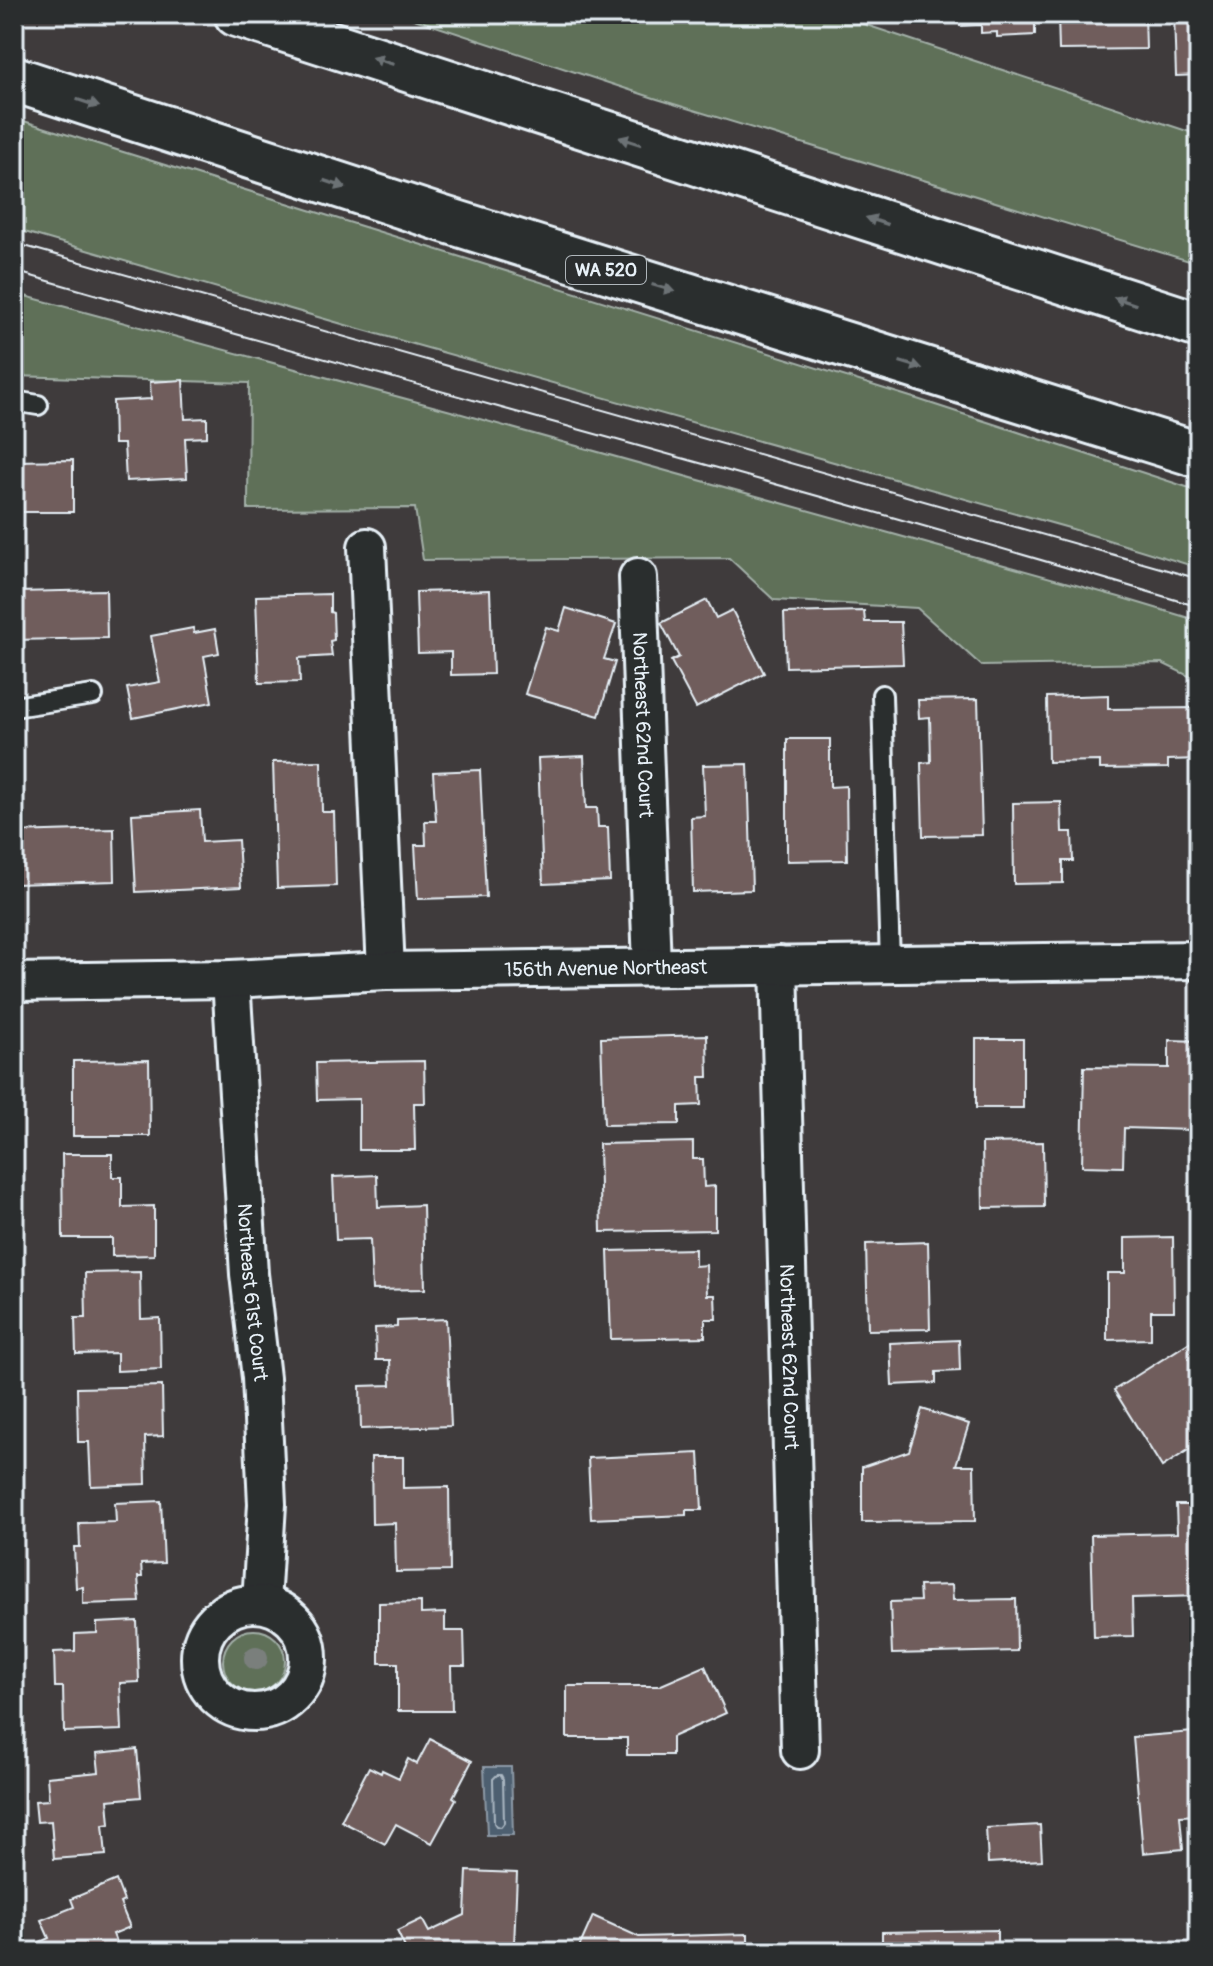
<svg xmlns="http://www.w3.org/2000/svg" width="1213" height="1966" viewBox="0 0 1213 1966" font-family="Pangolin,sans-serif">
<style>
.green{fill:#5e6f59;stroke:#a3b0a8;stroke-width:2}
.water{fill:#4e5f70;stroke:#8c99a6;stroke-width:2}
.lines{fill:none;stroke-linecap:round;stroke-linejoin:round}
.shore{stroke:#aab7c2;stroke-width:2}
.building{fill:#705d5c;stroke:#e8f1f8;stroke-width:2}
.lane-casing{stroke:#e8f1f8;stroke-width:24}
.street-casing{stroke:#e8f1f8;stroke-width:42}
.highway-casing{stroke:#e8f1f8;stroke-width:50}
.lane{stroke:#2a2d2e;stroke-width:18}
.street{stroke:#2a2d2e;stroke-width:36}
.highway{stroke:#2a2d2e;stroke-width:44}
.tram{stroke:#e8f1f8;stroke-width:2}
.tree{fill:#7a7f7c}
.oneway{fill:#6c7275}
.labels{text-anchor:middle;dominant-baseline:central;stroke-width:8;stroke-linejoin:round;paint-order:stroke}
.shield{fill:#2a2d2e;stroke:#afb6bb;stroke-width:2}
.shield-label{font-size:18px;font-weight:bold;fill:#e8f1f8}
.street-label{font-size:20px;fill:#e8f1f8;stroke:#2a2d2e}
</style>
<rect width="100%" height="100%" fill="#3f3b3c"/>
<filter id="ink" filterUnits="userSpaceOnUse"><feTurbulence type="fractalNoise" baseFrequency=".0125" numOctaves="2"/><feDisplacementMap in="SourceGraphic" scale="16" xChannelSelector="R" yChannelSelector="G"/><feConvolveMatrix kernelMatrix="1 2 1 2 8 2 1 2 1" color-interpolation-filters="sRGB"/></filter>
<g filter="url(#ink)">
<g class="green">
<path d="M399,14H833L1199,135V264L654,98Z"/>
<path d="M14,118L917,399L1199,491V568L1069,528L349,326L14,229Z"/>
<path d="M14,293L451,411L1119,597L1199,621V681L1162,663L982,666L917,608L774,600L729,558L423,560L415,508L248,509L249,383L14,376Z"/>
<circle cx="254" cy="1661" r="31"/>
</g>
<path class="water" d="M484,1767H511L513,1835H487Z"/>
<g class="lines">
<path class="shore" d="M497,1775H501L503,1779L504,1823L501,1827L496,1826L494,1823L493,1779Z"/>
</g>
<g class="building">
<path d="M960,14H1035V35L997,37V32L981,33V25L960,26Z"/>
<path d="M1058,14H1145L1146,49L1059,50Z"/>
<path d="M1174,14H1199V75L1176,76Z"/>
<path d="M183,380L185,419L207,418V437L185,438L187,478L126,481L124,444H114L113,401L151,399L150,382Z"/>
<path d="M73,460V512H14V461Z"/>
<path d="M14,576L16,592L106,590L107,638L14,640Z"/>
<path d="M490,590L493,674L451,675V652L418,653L416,592Z"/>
<path d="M330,594V612L333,613L334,640L330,641L332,656L299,658L300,682L259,683L256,596Z"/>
<path d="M707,600L716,618L732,610L764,673L696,708L671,661L679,657L661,623Z"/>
<path d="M566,608L616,624L604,659L615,662L599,716L525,694L546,627L559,631Z"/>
<path d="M864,611L865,622H901L903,664L786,667L784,613Z"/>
<path d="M193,628L194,633L215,629L219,653L204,656L212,702L133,718L127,688L160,682L151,636Z"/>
<path d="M1108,695V709L1199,708V759L1168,760V768L1100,769V761L1048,762L1047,697Z"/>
<path d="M978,699L982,835L923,836L921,763L931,762L930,717L919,718L918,700Z"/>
<path d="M787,739H830V787L846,786L847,860L787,861Z"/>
<path d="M584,756L586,808H597L598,827H608L610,881L543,884L538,758Z"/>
<path d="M321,761L322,812H334L336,886L277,888L273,762Z"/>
<path d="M748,764L752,890L693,892L691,817L705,816L703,765Z"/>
<path d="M480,770L486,897L418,899L415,845H426L425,821H436L433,772Z"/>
<path d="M1061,802L1062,832H1072L1073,861H1063V883L1014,884L1013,803Z"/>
<path d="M200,810L202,842L238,840L241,887L136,892L132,814Z"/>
<path d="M114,829L115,881L14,884V832Z"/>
<path d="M707,1035L708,1077H700L701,1105L679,1106V1124L604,1125L601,1038Z"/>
<rect x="976" y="1039" width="47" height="69"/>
<path d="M1169,1040L1199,1041V1105H1193L1192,1130L1124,1128L1123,1167L1082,1166L1084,1067L1169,1068Z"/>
<path d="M149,1060L150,1136H73V1061Z"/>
<path d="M424,1061L425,1103H414L415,1150H359V1099L317,1100L316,1063Z"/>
<path d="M693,1142V1159H703L704,1187L715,1186V1230L601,1232L599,1144Z"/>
<path d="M1043,1142L1044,1207L983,1208L982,1143Z"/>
<path d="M62,1154H112V1177H122V1207L154,1206V1255L112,1256V1238H63Z"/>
<path d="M377,1175L378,1207L423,1205L425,1289L372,1290L370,1239L336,1240L333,1177Z"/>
<path d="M1173,1237L1174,1311H1151V1339L1107,1340V1273H1125V1238Z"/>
<path d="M928,1242L930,1329L868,1330L866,1244Z"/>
<path d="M695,1249V1266L706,1265L707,1295H715L716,1319H705V1337L611,1339L608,1251Z"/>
<path d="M140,1272L141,1319L160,1318L161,1369L117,1371V1353L76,1354L75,1318H86L85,1273Z"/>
<path d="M446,1319L451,1426L361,1429L360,1386L391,1385L390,1360H376L375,1328L397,1327V1321Z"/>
<path d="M959,1340L960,1371L936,1372V1383L892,1385L890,1343Z"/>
<path d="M1190,1342L1199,1357V1388L1190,1394L1199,1408V1443L1162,1467L1114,1390Z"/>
<path d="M162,1386L163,1436L145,1437L146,1484L91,1486L89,1442H78L77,1388Z"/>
<path d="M922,1409L969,1424L956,1465H974L975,1521L862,1522V1467L909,1451Z"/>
<path d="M699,1453L702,1510H686V1515L591,1519L588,1458Z"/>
<path d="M371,1457H403V1488L449,1487L450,1571L396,1572L395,1523L372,1524Z"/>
<path d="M161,1501L164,1563L141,1564L142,1577H138L140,1602L83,1604V1587L76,1588L74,1547H80L79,1523L116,1522L115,1503Z"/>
<path d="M1176,1505H1199V1596L1132,1598L1133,1636L1094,1637L1091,1535L1177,1533Z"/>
<path d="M952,1585L953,1600L1016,1599L1017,1651L892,1654L890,1602L920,1601L919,1586Z"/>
<path d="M421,1602V1614L445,1613V1631H464L465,1666H451L452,1711H398V1663H379V1603Z"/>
<path d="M137,1621L139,1682L120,1683L122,1730L64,1732L63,1687H55L54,1652L75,1651V1634L97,1633V1623Z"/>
<path d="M705,1666L726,1713L672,1737V1755H627V1738H567V1686H659Z"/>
<path d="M1193,1732L1196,1770H1199V1815L1180,1816L1183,1849L1143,1853L1133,1737Z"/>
<path d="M430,1739L472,1761L453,1797L456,1799L432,1843L396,1824L385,1844L341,1821L369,1767L381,1773L382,1770L399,1778L408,1759L417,1764Z"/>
<path d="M137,1749L141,1797L108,1800L110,1824L103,1825L106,1855L54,1859L51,1821L37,1822L35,1801L49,1800L47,1777L99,1772L97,1753Z"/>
<path d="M1040,1825L1042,1860L988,1863L986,1828Z"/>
<path d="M467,1871L517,1873L514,1946L501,1952H407L397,1931L422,1919L429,1932L465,1915Z"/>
<path d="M116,1880L124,1901L120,1903L130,1927L113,1934L120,1952H45L40,1942L49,1938L41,1920L74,1907L71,1899Z"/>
<path d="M593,1916L639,1937L748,1934V1952H577Z"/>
<path d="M997,1930V1952H882V1932Z"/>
</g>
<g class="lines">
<g class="lane-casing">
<g id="lane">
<path d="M14,401L38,405"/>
<path d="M882,695L890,964"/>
<path d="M14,707L93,695"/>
</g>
</g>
<g class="street-casing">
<g id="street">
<path d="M367,547L386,971"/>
<path id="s1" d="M638,577L652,967"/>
<path id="s2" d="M779,965L800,1750"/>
<path id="s3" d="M231,979L249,1274L261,1378L267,1504L261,1604"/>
<path id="s4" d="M14,982L231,979L386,971L1199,960"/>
<circle cx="254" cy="1658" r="54"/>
</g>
</g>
<g class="highway-casing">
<g id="highway">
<path d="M237,14L1199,325"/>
<path d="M14,79L437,217L1199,455"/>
</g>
</g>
<use href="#lane" class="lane"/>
<use href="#street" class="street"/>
<use href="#highway" class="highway"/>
<g class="tram">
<path d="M14,243L1199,579"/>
<path d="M14,271C408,385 806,488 1199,607"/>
</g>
</g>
<circle class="tree" cx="256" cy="1658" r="12"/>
<defs><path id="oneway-solid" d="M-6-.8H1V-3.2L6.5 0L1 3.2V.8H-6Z" transform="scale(2)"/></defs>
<g class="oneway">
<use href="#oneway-solid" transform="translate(383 61) rotate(-162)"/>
<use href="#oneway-solid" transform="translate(88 103) rotate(18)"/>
<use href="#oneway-solid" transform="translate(630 141) rotate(-162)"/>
<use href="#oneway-solid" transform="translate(335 184) rotate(18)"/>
<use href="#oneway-solid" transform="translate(877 221) rotate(-162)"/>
<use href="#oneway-solid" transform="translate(663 288) rotate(17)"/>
<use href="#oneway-solid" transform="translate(1125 301) rotate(-162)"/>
<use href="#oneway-solid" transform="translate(911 365) rotate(17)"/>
</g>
</g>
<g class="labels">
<rect class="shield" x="566" y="256" width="80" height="28" rx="6"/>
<g class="shield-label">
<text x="606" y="270">WA 520</text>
</g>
<g class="street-label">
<text stroke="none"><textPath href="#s1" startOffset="148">Northeast 62nd Court</textPath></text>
<text stroke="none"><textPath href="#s4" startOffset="592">156th Avenue Northeast</textPath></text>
<text stroke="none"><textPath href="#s3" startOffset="314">Northeast 61st Court</textPath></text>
<text stroke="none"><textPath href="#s2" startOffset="392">Northeast 62nd Court</textPath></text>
</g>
</g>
<rect width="1213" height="1966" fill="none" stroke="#2a2d2e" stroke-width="48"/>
<rect x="24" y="24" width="1165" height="1918" fill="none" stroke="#e8f1f8" stroke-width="3" filter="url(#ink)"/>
</svg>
